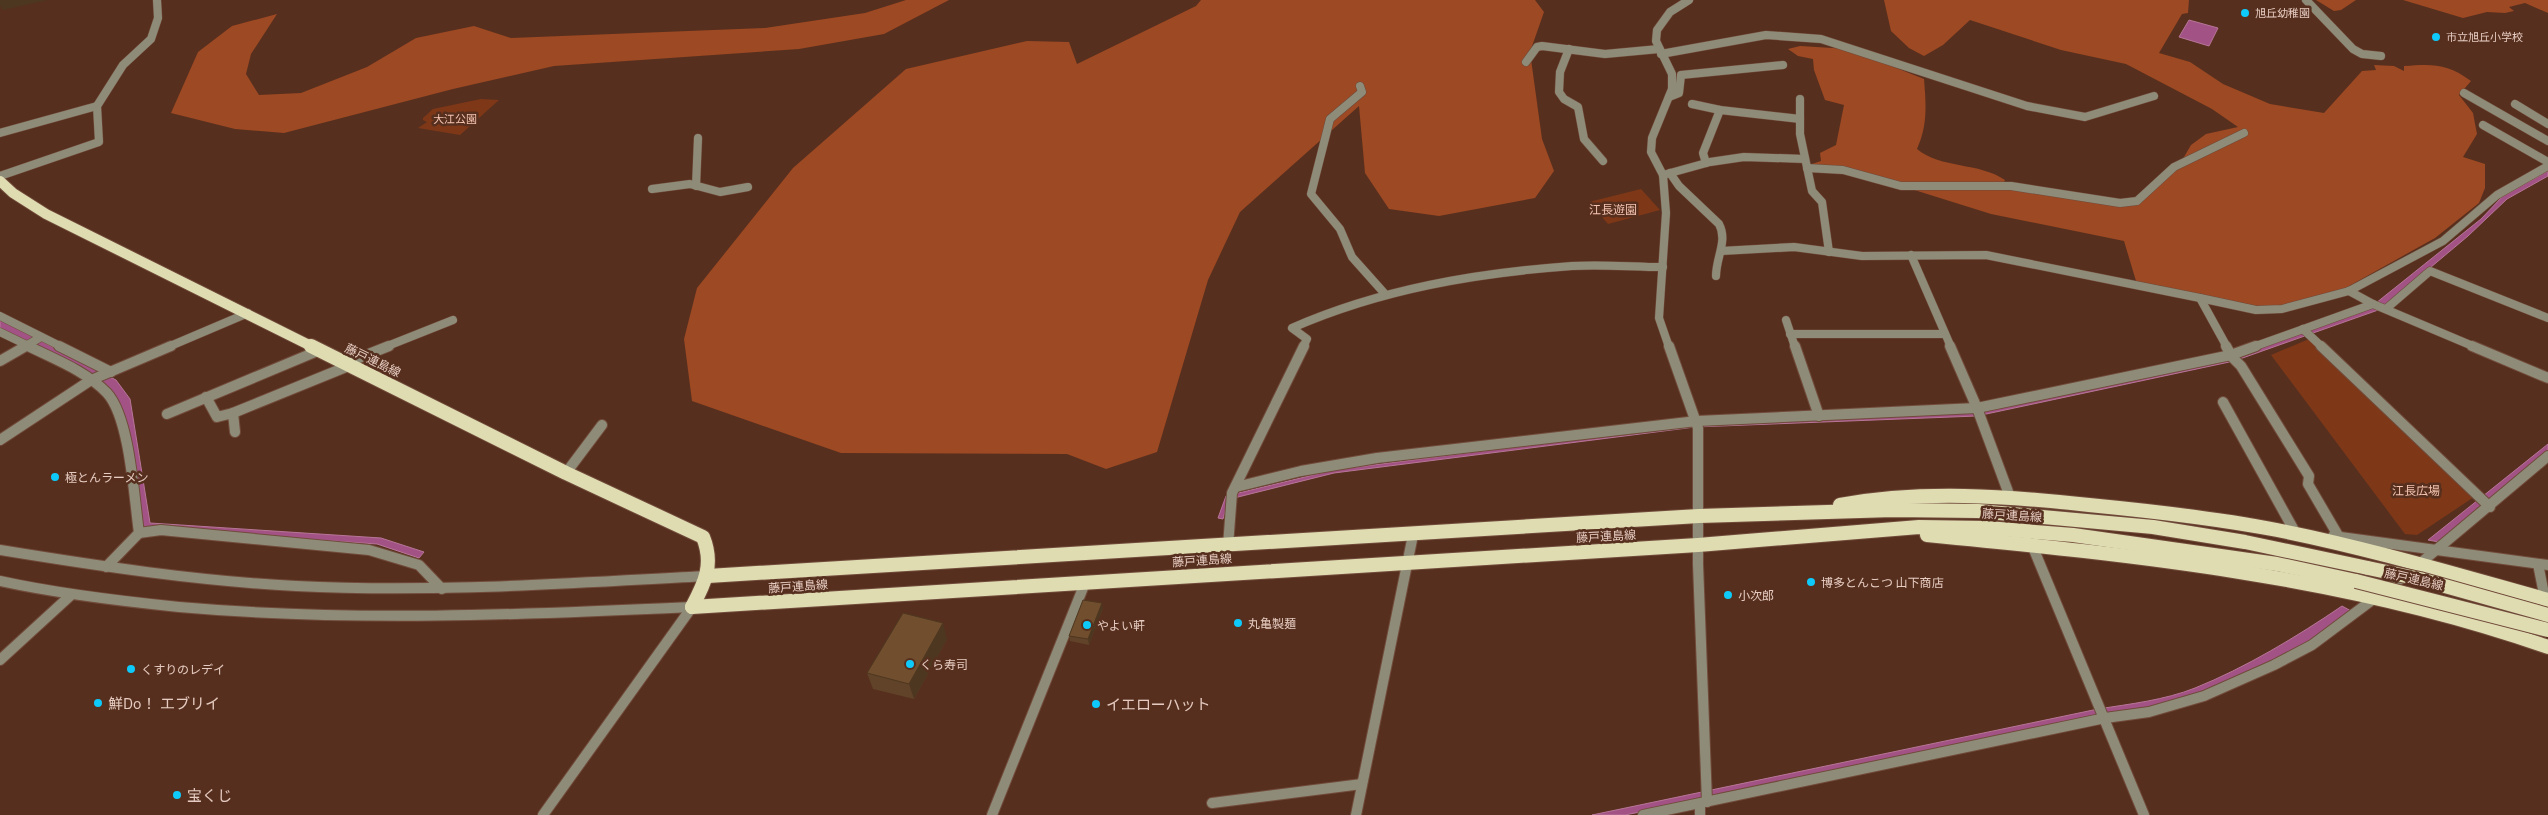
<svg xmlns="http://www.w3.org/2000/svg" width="2548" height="815" viewBox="0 0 2548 815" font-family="'IBM Plex Sans','Noto Sans JP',sans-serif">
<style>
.green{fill:#7e3818}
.forest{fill:#9d4923}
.water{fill:#a35285;stroke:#b77697}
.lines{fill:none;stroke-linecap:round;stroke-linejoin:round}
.minor-far1-casing{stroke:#714b3b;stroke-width:9}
.minor-casing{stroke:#714b3b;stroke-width:12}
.major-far1-casing{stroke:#714b3b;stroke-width:12}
.major-casing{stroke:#714b3b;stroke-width:16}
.minor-far1{stroke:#8e8c78;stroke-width:8}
.minor{stroke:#8e8c78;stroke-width:10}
.major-far1{stroke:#dfdcb2;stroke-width:10}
.major{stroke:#dfdcb2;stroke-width:14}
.major-bridge-casing{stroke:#714b3b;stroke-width:16;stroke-linecap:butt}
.major-bridge{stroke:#dfdcb2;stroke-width:14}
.wall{fill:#604328}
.shaded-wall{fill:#4e3720}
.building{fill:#704e2e;stroke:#4e3720}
.poi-dot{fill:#0ecafa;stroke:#572f1e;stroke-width:2}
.labels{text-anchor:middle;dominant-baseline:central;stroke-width:5;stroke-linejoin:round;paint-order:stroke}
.far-poi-label{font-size:11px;fill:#e5cbc1;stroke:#572f1e;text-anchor:start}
.far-park-label{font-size:11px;fill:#f4c4b1;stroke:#572f1e}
.park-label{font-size:12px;fill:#f4c4b1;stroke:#572f1e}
.street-label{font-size:12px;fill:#e5cbc1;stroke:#572f1e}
.poi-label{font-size:12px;fill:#e5cbc1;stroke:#572f1e;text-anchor:start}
.near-poi-label{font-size:15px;fill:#e5cbc1;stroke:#572f1e;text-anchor:start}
</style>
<rect width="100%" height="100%" fill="#572f1e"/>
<g class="green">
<path d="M481,99L499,100L460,135L418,128L427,122L423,120V118L433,109Z"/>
<path d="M1641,189L1660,210L1608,224L1589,202Z"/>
<path d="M2309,339L2474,497L2417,535L2405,534L2271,355Z"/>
</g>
<g class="forest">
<path d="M906,0H949L884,34L799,49L554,66L453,89L284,133L235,129L171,113L198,52L232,26L277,14L251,54L246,74L259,95L301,93L367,67L416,38L474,26L511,38L765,28L865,13Z"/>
<path d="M1201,0H1535L1544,12L1530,52L1542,139L1554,171L1535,198L1439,216L1389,209L1365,173L1359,106L1240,212L1208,280L1157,452L1106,469L1067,454L841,453L692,401L684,339L697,288L793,168L906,69L1027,41L1069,42L1077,64L1196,6Z"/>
<path d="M1884,0H2189L2188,13L2182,14L2159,53L2190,62L2223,84L2270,104L2324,113L2362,71L2376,70L2374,65L2394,66L2404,71V66C2432,64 2447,63 2471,81L2459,95L2473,113L2477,134L2463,157L2485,164V188L2479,203L2435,238L2342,290L2280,306H2257L2136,281L2124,241L1991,214L1908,188H2014L2123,205L2142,202L2177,169L2191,145L2206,134L2238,127L2212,109L2126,64L2061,50L1970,20L1943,45L1924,56L1909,48L1891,31Z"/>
<path d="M2316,0H2356L2341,10L2334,11Z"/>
<path d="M2403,0H2548V13L2525,3L2509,7L2514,11L2505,13L2487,12L2463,18Z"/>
<path d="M1800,46L1849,49L1924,79C1926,104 1928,125 1917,149C1941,169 1979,162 2005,180L2003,184H1902L1812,167V164L1821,161L1820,153L1836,145L1844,105L1825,100L1814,70L1813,59L1798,56L1788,49Z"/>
</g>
<g class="water">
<path d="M2189,20L2218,28L2209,46L2179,37Z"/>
<path d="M2548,171V176L2507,199L2468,236L2381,309L2234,361L1977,416L1695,427L1334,473L1238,497L1228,501L1223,519L1218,518L1226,496L1334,470L1694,424L1974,412L2160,374L2371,307L2481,219L2502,197Z"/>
<path d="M0,320L101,372L93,376L0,328Z"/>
<path d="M108,376L116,380L130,399L150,523L381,538L424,552L419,558L377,544L142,528L119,402L99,380Z"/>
<path d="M2548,444V450L2439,542L2428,540Z"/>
<path d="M2342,606L2353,612L2309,643L2202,694L2148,711L1625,815H1592L2098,709C2130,704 2165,700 2195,688C2245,668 2298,636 2342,606Z"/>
</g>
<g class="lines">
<g class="minor-far1-casing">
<g id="minor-far1">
<path d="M2306,0L2353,49L2362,54L2381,56"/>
<path d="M1569,49L1560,72L1559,92L1564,99L1578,107L1584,139L1603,161"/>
<path d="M1661,54L1766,35L1821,39L2027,106L2085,117L2154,96"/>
<path d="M1526,62L1537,47L1542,46L1605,54L1659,49"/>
<path d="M1360,86L1362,92L1330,119L1311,194L1340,229L1352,257L1385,294"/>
<path d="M2464,93L2548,141"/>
<path d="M1669,97L1679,93L1681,75L1783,65"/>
<path d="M1800,99V134L1812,191L1822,202L1829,252"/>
<path d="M1692,104L1720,110L1800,119"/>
<path d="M2515,104L2548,124"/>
<path d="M2483,125L2548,162"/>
<path d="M0,133L97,106"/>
<path d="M1706,163L1703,153L1720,110"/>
<path d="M1807,168L1843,170L1901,186H2011L2120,203L2137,201L2174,167L2244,133"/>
<path d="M1670,173L1679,186L1719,224C1728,241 1716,257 1716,276"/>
<path d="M1663,175L1710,162L1744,157L1805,159"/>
<path d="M0,176L99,142L97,106L123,65L151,39L158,18L157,0"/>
<path d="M696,186L698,138"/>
<path d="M652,189L690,184L720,192L748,187"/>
<path d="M1721,251L1794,247L1862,256L1986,255L2200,298L2227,347"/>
<path d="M1911,255L1951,347"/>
<path d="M2349,291L2373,304L2475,347"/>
<path d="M2200,298L2256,310L2282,309L2349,291L2443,241L2497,195L2548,166"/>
<path d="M2387,308L2430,271L2548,318"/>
<path d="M0,316L62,347"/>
<path d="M1786,320L1795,347"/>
<path d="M2303,329L2322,347"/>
<path d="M0,332L31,347"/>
<path d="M1790,334H1945"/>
<path d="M24,347L41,337"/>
<path d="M168,347L248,313"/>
<path d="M385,347L453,320"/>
<path d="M1303,347L1307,339L1292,328C1381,289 1476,273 1572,266C1602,264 1633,267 1663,267"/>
<path d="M1669,347L1659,318L1666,213L1663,175L1651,152L1652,138L1672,89V74L1656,41L1657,30L1670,12L1689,0"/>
<path d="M2253,347L2373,304"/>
</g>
</g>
<g class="minor-casing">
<g id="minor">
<path d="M28,346C54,359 86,371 107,393C130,418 134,498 139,533L106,567"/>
<path d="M59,346L111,372"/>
<path d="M1669,346L1698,428V564L1707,802"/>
<path d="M1795,346L1819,416"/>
<path d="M1950,346L1977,408L2010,497"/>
<path d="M2226,346L2232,357L2241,366L2309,476L2308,484L2339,537"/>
<path d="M2321,346L2490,507"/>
<path d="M2472,346L2548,378"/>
<path d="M0,361L26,346"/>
<path d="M346,363L389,346"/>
<path d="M206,397L217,417L233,413L235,432"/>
<path d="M2223,402L2295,532"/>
<path d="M233,413L351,365"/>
<path d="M167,414L320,350"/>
<path d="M0,440L91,380L171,346"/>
<path d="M566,473L602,425"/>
<path d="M1236,487L1301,471L1377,458L1697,421L1977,408L2231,355L2256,346"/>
<path d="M139,533L161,530L369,550L419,565L442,589"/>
<path d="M2333,536L2548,565"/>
<path d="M2032,545L2144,815"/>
<path d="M1228,546L1232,493L1304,346"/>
<path d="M0,550C98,566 197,581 296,586C434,593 571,583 708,576"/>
<path d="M2538,564L2545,599"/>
<path d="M2417,566L2548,456"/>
<path d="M0,581C59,594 119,601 179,607C350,622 521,615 692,607"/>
<path d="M0,660L71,595"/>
<path d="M1212,803L1362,784"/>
<path d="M1700,804V815"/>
<path d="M543,815L692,607"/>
<path d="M992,815L1085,583"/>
<path d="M1356,815L1413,535"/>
<path d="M1643,815L2105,718L2149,712L2204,696L2274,665L2312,645L2407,574"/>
</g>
</g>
<g class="major-far1-casing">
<path id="major-far1" d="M0,181L13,193L46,214L313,347"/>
</g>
<g class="major-casing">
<g id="major">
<path d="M311,346L566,473L703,537C714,564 705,583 692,607"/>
<path d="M1840,505C1921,490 2007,496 2089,505C2151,511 2215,518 2277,530C2368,548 2458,575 2548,600"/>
<path d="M1927,535C2136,555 2349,577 2548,647"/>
<path d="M708,576L1699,516L1893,510L1978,511L2153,527L2245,542L2368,568"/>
<path d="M692,607L1698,545L1919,527L1987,528L2073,535L2277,564L2356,581"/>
</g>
</g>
<use href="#minor-far1" class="minor-far1"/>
<use href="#minor" class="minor"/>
<use href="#major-far1" class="major-far1"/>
<use href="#major" class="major"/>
<g class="major-bridge-casing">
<g id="major-bridge">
<path d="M2368,568L2420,579L2548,615"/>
<path d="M2356,581L2548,630"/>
</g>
</g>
<use href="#major-bridge" class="major-bridge"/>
</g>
<g class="wall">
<path d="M1103,608L1089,645L1070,641L1069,636Z"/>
<path d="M947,639L914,699L873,689L867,673Z"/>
</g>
<g class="shaded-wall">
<path d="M0,0H48L3,10L0,6Z"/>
<path d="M1102,603L1103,608L1089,645L1088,639Z"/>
<path d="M943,623L947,639L914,699L909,684Z"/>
</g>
<g class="building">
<path d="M1083,600L1102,603L1088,639L1069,636Z"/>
<path d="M903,613L943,623L909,684L867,673Z"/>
</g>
<g class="poi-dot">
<circle cx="2245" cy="13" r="5"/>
<circle cx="2436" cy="37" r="5"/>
<circle cx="55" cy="477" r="5"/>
<circle cx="1811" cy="582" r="5"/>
<circle cx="1728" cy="595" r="5"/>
<circle cx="1238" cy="623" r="5"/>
<circle cx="1087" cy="625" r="5"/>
<circle cx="910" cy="664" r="5"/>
<circle cx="131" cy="669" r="5"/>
<circle cx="98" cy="703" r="5"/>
<circle cx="1096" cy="704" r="5"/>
<circle cx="177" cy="795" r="5"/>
</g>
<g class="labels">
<g class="far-poi-label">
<text x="2255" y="13">旭丘幼稚園</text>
<text x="2446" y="37">市立旭丘小学校</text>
</g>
<g class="far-park-label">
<text x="455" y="119">大江公園</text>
</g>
<g class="park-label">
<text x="1613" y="209">江長遊園</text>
<text x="2416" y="490">江長広場</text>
</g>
<g class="street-label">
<text transform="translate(373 360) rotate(26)">藤戸連島線</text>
<text transform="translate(2012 515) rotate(4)">藤戸連島線</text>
<text transform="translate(1606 536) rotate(-3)">藤戸連島線</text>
<text transform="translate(1202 560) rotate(-4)">藤戸連島線</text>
<text transform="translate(2414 579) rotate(13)">藤戸連島線</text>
<text transform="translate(798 586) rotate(-4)">藤戸連島線</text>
</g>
<g class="poi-label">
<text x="65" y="477">極とんラーメン</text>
<text x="1821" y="582">博多とんこつ 山下商店</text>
<text x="1738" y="595">小次郎</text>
<text x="1248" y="623">丸亀製麺</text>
<text x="1097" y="625">やよい軒</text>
<text x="920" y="664">くら寿司</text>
<text x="141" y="669">くすりのレデイ</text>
</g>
<g class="near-poi-label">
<text x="108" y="703">鮮Do！ エブリイ</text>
<text x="1106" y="704">イエローハット</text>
<text x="187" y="795">宝くじ</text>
</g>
</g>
</svg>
